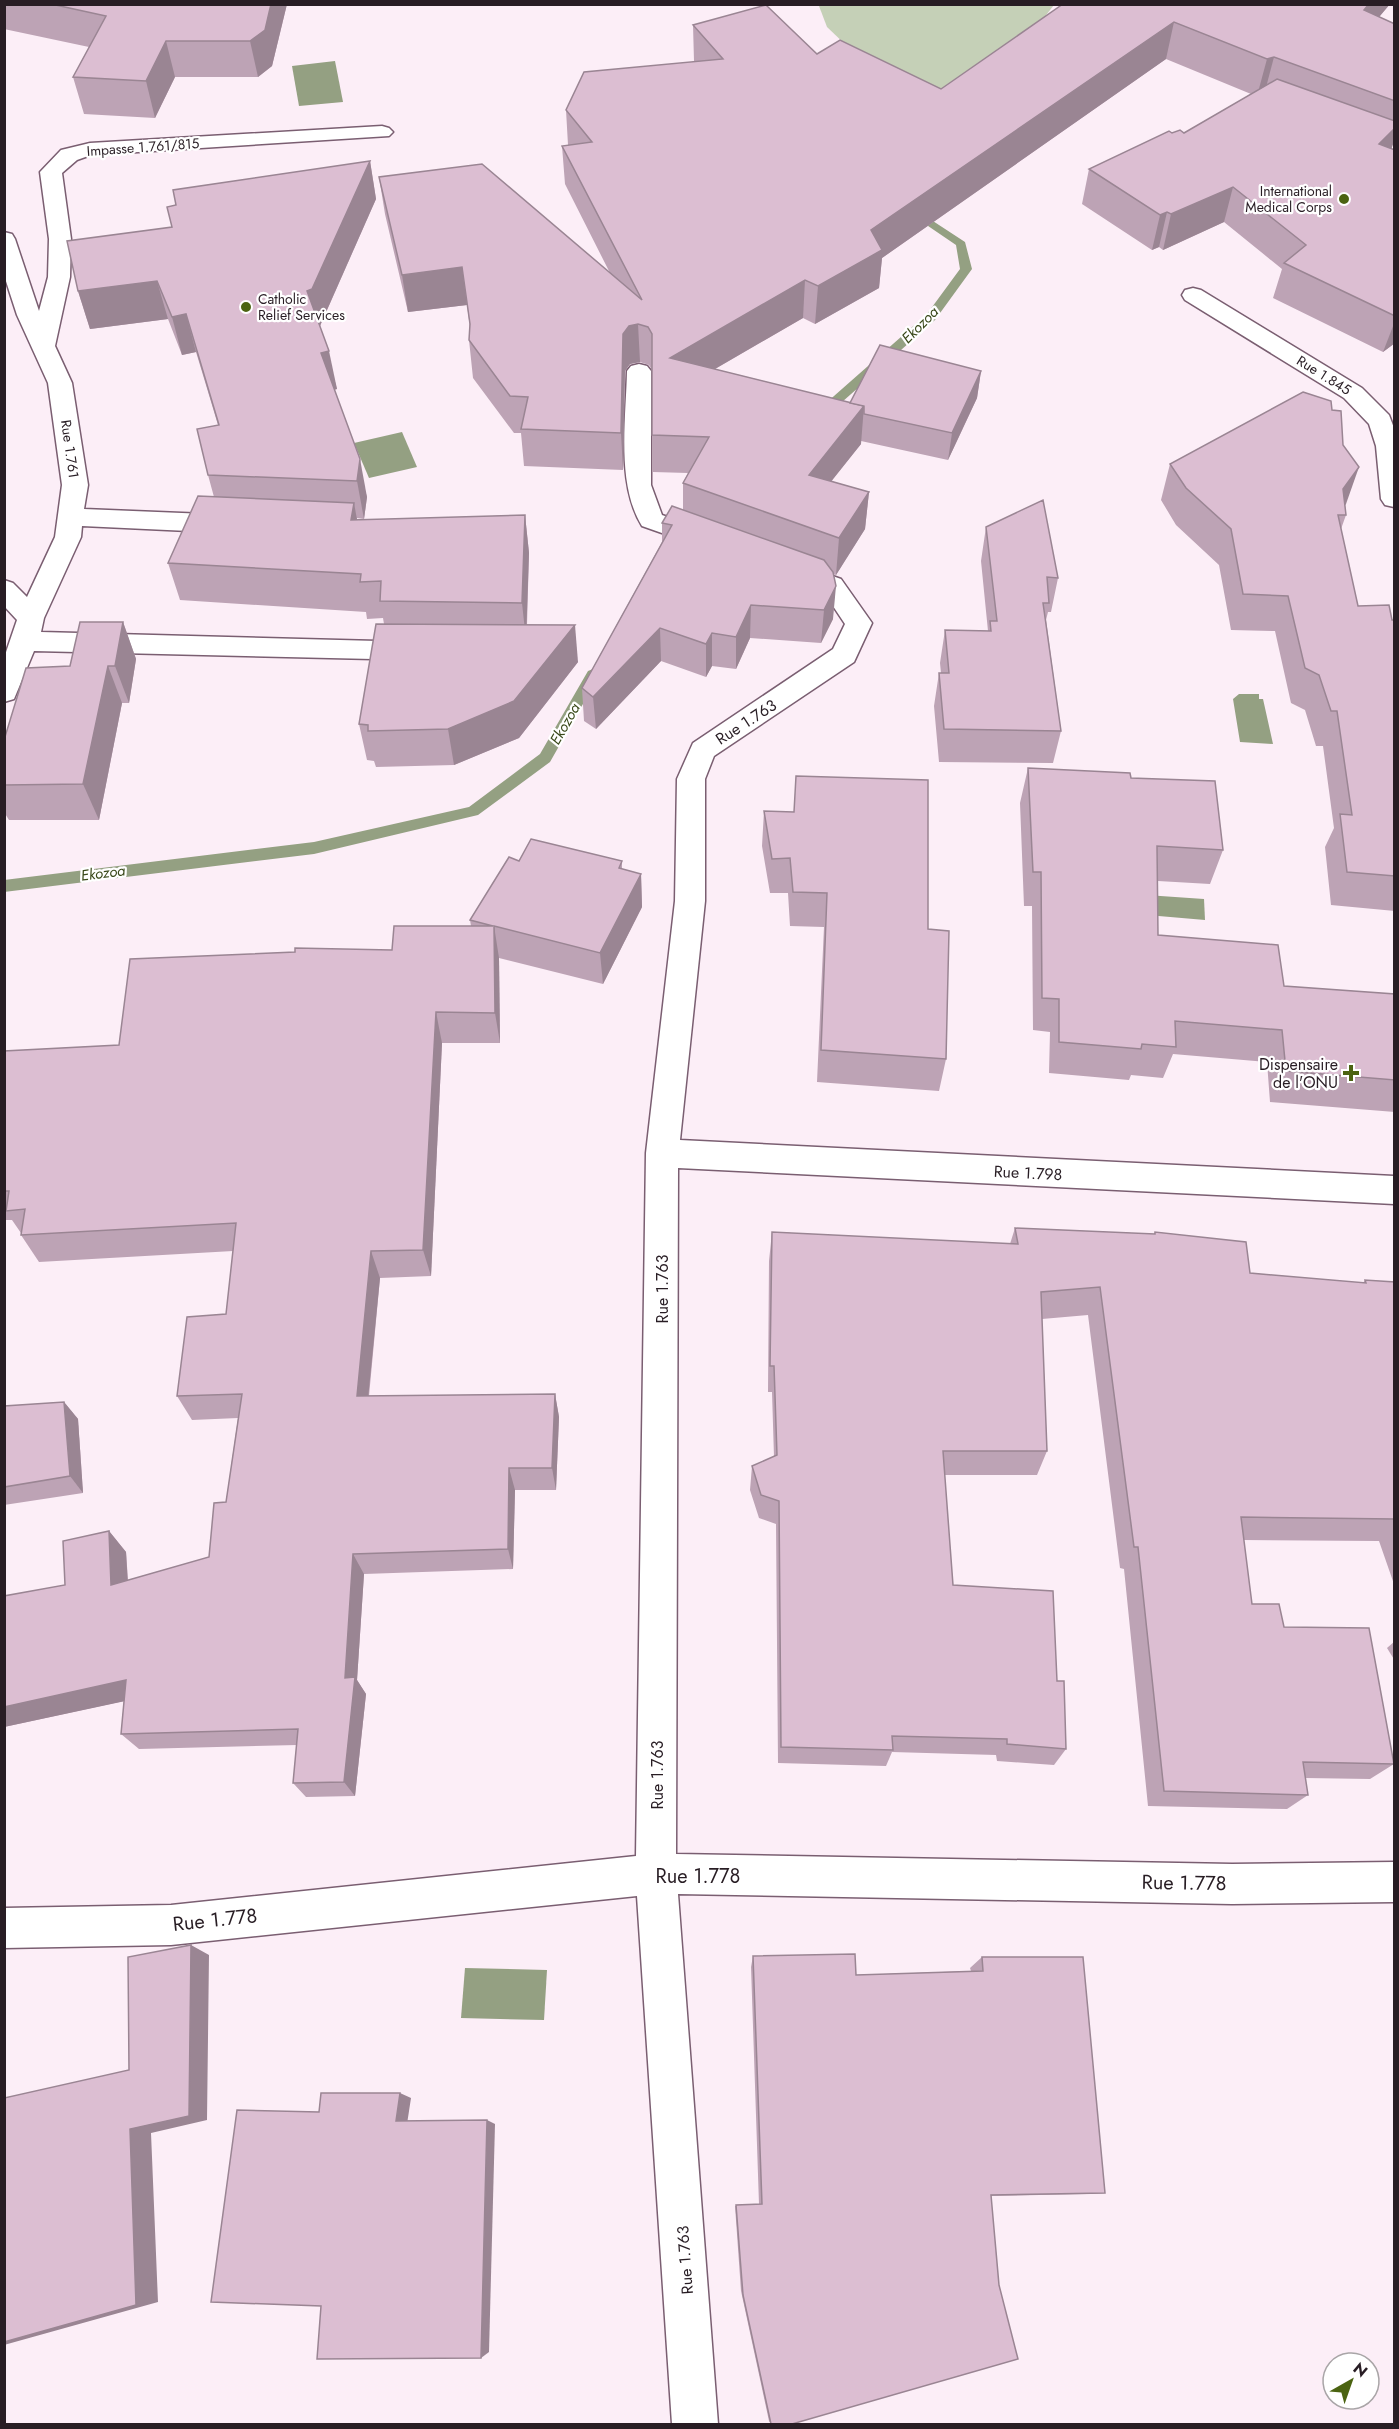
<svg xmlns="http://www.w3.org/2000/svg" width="1399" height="2429" viewBox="0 0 1399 2429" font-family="Jost,sans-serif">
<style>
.green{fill:#c5d0b7}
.water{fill:#94a082}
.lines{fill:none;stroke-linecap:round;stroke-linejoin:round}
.stream{fill:#94a082;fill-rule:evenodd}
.minor-casing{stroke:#7a5e71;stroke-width:3}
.minor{fill:#fff;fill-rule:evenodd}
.wall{fill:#bda3b5}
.shaded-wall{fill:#9a8593}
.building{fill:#dcbed2;stroke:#9a8593;stroke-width:1.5}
.poi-dot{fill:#4b6311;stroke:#fff;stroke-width:2}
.labels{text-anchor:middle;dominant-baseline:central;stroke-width:4.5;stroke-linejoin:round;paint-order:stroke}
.far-street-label{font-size:14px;fill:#281d24;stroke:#fff}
.far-poi-label{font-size:14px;fill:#281d24;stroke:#fff;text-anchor:end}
.far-water-label{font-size:15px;font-style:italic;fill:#394819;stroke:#fff}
.street-label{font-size:16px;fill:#281d24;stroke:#fff}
.poi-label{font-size:16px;fill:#281d24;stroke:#fff;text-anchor:end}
.near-street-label{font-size:20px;fill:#281d24;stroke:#fff}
</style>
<rect width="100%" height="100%" fill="#fceef7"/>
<path class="green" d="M822,4L1054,5L1012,58L947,99L849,48L827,27L819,6Z"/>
<g class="water">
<path d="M335,61L343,102L299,106L292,66Z"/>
<path d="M402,432L417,467L369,478L354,443Z"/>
<path d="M1239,694H1259V699H1263L1273,744L1240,742L1233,699Z"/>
<path d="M1146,895L1204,899L1205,920L1147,915Z"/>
<path d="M465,1968L547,1970L544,2020L461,2018Z"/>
</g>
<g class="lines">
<g class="stream">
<path d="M913,208L965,242L972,269L935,320L825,417H817V411L927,314L960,269L956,245L909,213V209Z"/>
<path d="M593,669L600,674L550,762L478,815L314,854L4,892V880L314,842L469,807L540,754L588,671Z"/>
</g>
<g class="minor-casing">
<g id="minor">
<path d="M382,126L389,128L393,132L389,136L91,155L77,160L62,173L71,239L70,277L55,346L72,383L88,485L84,509L231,515L240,518L244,524L240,530L231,533L82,526L81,537L44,618L41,632L416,642L425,644L429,651L425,658L416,660L34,651L14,699L4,702V658L17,620L4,606V580L13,583L27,597L55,537L62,485L48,383L17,315L4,275V232L12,234L15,239L39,311L48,277L49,239L40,172L61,150L90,143Z"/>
<path d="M1193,288L1201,290L1362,388L1389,415L1394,428V507L1385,505L1381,499L1376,446L1369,424L1344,398L1185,300L1182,295L1185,290Z"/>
<path d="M639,364L647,366L651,371V485L662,515L714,533L718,539L714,545L705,548L696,545L642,526C616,484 626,419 627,371L631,366Z"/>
<path d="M796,563L841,579L872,623L854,662L714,756L705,779V901L680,1140L1394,1176V1204L678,1168L676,1854L1232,1864L1394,1862V1902L1232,1904L678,1894L718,2424H672L637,1896L171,1945L4,1948V1908L171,1905L636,1856L646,1153L675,901L677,779L693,743L833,649L845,624L823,591L787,578L783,572L787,566Z"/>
</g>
</g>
<use href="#minor" class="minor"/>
</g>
<g class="wall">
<path d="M4,4H287L272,66L258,77H175L155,118L84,114L73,77L89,47L4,29Z"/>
<path d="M1059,4H1390L1379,17L1395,24V143L1393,142L1391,149L1395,150V343L1383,352L1273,298L1282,269L1224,222L1163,250L1159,247L1152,250L1082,204L1089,169L1172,133H1184L1251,94L1166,59L882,258L879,288L815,324L803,318L715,369L850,403L981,371L977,398L948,460L861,441V444L831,481L869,492L865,529L836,575L833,574V619L821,643L750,638L736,669L712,666L706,677L661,661L596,729L584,721L582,688L662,542V523L683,510V483L688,473L653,472L652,370L649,365L640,362L630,364L625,371L623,470L524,466L521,433H514L473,378L469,340L470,328L467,305L408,312L385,214L379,177L610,273L565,184L562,146L568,145L566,110L694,61L693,25L817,54L941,89L1059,7Z"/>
<path d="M370,161L376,199L320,326L337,389L334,390L367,497L364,519L357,518V520L525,515L529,553L527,625L578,662L519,738L454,765L376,767L374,761L367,760L359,724L384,624L383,618L367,619L366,612L180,600L168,563L214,497L208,475L218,425L196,352L182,355L168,319L90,329L78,291L172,227L176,205Z"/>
<path d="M1170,464L1345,504L1346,515L1341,529L1358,606L1392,620H1395V911L1331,905L1325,847L1334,828L1323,746H1316L1305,710L1291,703L1275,631L1231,630L1219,565L1176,525L1161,500Z"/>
<path d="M986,527L1058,578L1051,612H1048L1046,620L1061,731L1053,763L939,762L934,706L939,673H941L940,663L945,630L988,631L981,561Z"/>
<path d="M123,622L136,659L129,703H122L99,820H9L4,812V740L70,666Z"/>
<path d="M1028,768L1131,778L1223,850L1210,884L1158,881V935L1284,986L1395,994V1112L1270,1102L1267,1062L1173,1054L1163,1078L1131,1075L1129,1080L1049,1073L1050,1032L1033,1030L1032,906H1024L1020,803Z"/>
<path d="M764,811L928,929L946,1059L939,1091L817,1082L824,927L790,926L788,893H770L762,846Z"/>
<path d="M519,861H622V869L641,874L642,907L603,984L499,958L500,1043H442L431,1276L380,1278L369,1396L555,1394L559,1417L556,1490H515L513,1569L364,1574L357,1680L366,1694L355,1796L306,1797L293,1783L297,1745L139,1749L121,1734L124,1701L4,1727L65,1585L109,1531L126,1552L128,1580L209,1557L226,1502L238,1418L192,1420L177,1396L226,1314L233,1251L39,1262L21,1235V1233L12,1220H4V1051L119,1045L392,950L471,926L470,920Z"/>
<path d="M1015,1228L1154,1234L1155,1232L1250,1273L1363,1283L1365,1280L1395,1282V1587L1379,1541L1243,1540L1252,1604L1284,1627L1394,1764L1370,1779L1305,1778L1308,1795L1287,1809L1148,1806L1124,1569L1120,1568L1088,1315L1042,1319L1047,1451L1037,1475H944L953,1585L1057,1681L1066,1749L1054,1765L997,1761L996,1755L892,1752L886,1766L778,1763L776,1524L759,1518L750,1490L752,1466L774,1457L772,1392H768L769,1261L772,1232L1010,1244Z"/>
<path d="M64,1402L78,1419L83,1493L4,1505V1406Z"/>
<path d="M1395,1641V1661L1387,1648Z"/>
<path d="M753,1956L856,1975L971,1971L970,1968L982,1957L1105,2193L1087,2194L991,2196L771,2424L769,2421L741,2291L735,2206L759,2204L751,1967Z"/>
</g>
<g class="shaded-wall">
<path d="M271,4H287L272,66L258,77L250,41Z"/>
<path d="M1369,4H1390L1353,48L1364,10Z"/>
<path d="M1174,22L1166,59L882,258L879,288L815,324L818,286L871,230Z"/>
<path d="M166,41L175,77L155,118L146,81Z"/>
<path d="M1274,57L1264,95L1257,96L1267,59Z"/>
<path d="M1395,128V139L1388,158L1379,144Z"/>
<path d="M370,161L376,199L319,328L307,291Z"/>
<path d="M1233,187L1224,222L1163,250L1171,214Z"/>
<path d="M1167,212L1159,247L1152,250L1160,215Z"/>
<path d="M462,267L467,305L408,312L402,275Z"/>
<path d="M805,280L803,318L670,395V358Z"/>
<path d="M157,281L168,319L90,329L78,291Z"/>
<path d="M186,314L196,352L182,355L172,317Z"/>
<path d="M1395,321V343L1383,352Z"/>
<path d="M638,324L640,362L630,364L625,371L623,470L621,433L623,334L629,326Z"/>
<path d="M329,351L337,389L328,391L321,353Z"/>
<path d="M981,371L977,398L948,460L952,433Z"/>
<path d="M864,406L861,444L807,512L809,475Z"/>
<path d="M360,459L367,497L364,519L357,481Z"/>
<path d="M1359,467L1346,504L1330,525L1343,489Z"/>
<path d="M869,492L865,529L836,575L839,538Z"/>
<path d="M354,503L361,541L351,520Z"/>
<path d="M525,515L529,553L526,640L522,603Z"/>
<path d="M836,586L833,619L821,643L824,610Z"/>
<path d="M751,605L750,638L736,669V637Z"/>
<path d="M123,622L136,659L129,703L115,666Z"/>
<path d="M575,625L578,662L519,738L454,765L448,729Z"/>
<path d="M660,628L661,661L596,729L593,697Z"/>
<path d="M712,633V666L706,677V644Z"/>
<path d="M108,666L122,703L99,820L83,784Z"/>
<path d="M641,874L642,907L603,984L600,953Z"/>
<path d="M494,926L499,958L500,1043L495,1013Z"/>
<path d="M436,1012L442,1043L431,1276L423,1250Z"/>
<path d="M371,1251L380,1278L366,1419L357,1396Z"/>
<path d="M555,1394L559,1417L556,1490L552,1468Z"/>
<path d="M64,1402L78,1419L83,1493L70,1476Z"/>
<path d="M509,1468L515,1490L513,1569L508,1549Z"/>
<path d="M109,1531L126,1552L129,1604L111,1585Z"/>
<path d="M353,1554L364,1574L357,1680L366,1694L355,1796L344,1782L345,1678Z"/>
<path d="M126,1680L144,1697L4,1727V1707Z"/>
<path d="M191,1945L209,1955L207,2120L151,2133L158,2302L4,2345V2342Z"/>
<path d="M400,2093L411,2098L407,2124L396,2121Z"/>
<path d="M487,2120L495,2124L489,2352L481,2358Z"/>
</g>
<g class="building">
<path d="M51,4H271L265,30L250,41H166L146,81L73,77L106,16Z"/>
<path d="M1063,4H1369L1364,10L1395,24V101L1274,57L1267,59L1174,22L871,230L882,250L818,286L805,280L670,358L864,406L809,475L869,492L839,538L683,483L709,437L652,435V334L648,327L638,324L629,326L623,334L621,433L521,429L528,397L510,396L469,340L470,324L462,267L402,275L379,177L482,164L642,300L562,146L592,142L566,110L584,72L723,59L693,25L766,5L817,54L840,40L941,89Z"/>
<path d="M1277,79L1395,121V128L1379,144L1395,150V316L1284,263L1306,245L1233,187L1171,214L1167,212L1160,215L1089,169L1169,131L1172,133L1180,130L1184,133Z"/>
<path d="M370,161L312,289L307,291L329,351L321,353L360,459L357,481L208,475L197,429L219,425L186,314L172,317L157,281L78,291L67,241L172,227L167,207L176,205L173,190Z"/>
<path d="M880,345L981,371L952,433L864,414V406L850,403Z"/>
<path d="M1303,392L1331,401L1332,410L1341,411L1343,445L1359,467L1343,489L1346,515H1338L1358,606L1389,605L1392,620H1395V876L1347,872L1340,814L1352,815L1337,711H1331L1319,675L1305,668L1288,596L1243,594L1231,529L1186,488L1170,464Z"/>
<path d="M198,496L354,503L351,520L525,515L522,603L380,601L381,581L360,582L361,574L168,563Z"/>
<path d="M1043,500L1058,578L1047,577L1049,603H1043L1061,731L944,729L939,673H949L945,630L991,631L990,621H997L986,527Z"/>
<path d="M672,506L824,560L833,572L836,586L824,610L751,605L736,637L712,633L706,644L660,628L593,697L582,688L672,525L662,523Z"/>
<path d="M80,622H123L115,666H108L83,784L4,785V740L26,668L70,666Z"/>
<path d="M376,624L575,625L514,701L448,729L368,731V725L359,724Z"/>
<path d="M1028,768L1130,773L1131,778L1215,781L1223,850L1157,846L1158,935L1278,945L1284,986L1395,994V1080L1286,1071L1282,1030L1175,1021L1176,1047L1142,1044L1141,1049L1059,1042V999L1042,998L1041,872H1033Z"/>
<path d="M796,776L928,780V929L949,931L946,1059L821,1050L827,893L793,892L790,858L772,859L764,811L794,812Z"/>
<path d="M531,839L622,861L619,868L641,874L600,953L494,926L495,1013L436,1012L423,1250L371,1251L357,1396L555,1394L552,1468H509L508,1549L353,1554L345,1678L355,1677L344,1782L293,1783L298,1729L121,1734L126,1680L4,1707V1596L65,1585L63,1541L109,1531L111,1585L209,1557L214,1503L226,1502L242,1394L177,1396L187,1317L226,1314L236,1223L21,1235L25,1209L6,1211L9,1191H4V1051L119,1045L130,959L295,952V948L392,950L394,926H493L470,920L509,857L519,861Z"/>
<path d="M1015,1228L1155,1234V1232L1246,1242L1250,1273L1366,1283L1365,1280L1395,1282V1519L1241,1517L1252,1604H1279L1284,1627L1369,1628L1394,1764L1303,1762L1308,1795L1164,1791L1138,1547H1134L1100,1287L1041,1292L1047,1451H943L953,1585L1053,1591L1057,1681H1064L1066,1749L1007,1744V1739L892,1736L893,1750L781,1747L779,1501L761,1495L752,1466L777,1455L774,1366H770L772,1232L1018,1244Z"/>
<path d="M64,1402L70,1476L4,1487V1406Z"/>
<path d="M191,1945L189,2116L130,2129L136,2305L4,2342V2098L129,2070L128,1957Z"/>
<path d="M855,1954L856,1975L983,1971L982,1957H1083L1105,2193L991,2195L999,2285L1018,2359L792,2424H771L743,2295L736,2205L762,2204L753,1956Z"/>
<path d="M321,2093H400L396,2121L487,2120L481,2358L317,2359L321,2306L211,2302L237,2110L319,2112Z"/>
</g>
<g class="poi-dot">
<circle cx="1344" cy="199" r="6"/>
<circle cx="246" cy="307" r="6"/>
<path d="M1348 1064h6v6h6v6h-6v6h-6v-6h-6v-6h6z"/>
</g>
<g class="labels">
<g class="far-street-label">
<text transform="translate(143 147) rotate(-4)">Impasse 1.761/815</text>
<text transform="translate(1324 375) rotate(32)">Rue 1.845</text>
<text transform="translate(70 449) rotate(82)">Rue 1.761</text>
</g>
<g class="far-poi-label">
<text x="1332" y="191">International<tspan x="1332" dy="16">Medical Corps</tspan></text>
<text x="258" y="299" text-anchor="start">Catholic<tspan x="258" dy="16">Relief Services</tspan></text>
</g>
<g class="far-water-label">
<text transform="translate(920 325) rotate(-45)">Ekozoa</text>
<text transform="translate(565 724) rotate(-60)">Ekozoa</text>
<text transform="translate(103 873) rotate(-7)">Ekozoa</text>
</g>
<g class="street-label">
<text transform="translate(746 722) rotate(-33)">Rue 1.763</text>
<text transform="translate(1028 1173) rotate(3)">Rue 1.798</text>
<text transform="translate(662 1289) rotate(-90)">Rue 1.763</text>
<text transform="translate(657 1775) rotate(-90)">Rue 1.763</text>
<text transform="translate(685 2260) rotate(-94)">Rue 1.763</text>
</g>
<g class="poi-label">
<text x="1338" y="1064">Dispensaire<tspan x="1338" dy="18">de l'ONU</tspan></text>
</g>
<g class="near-street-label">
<text x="698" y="1876">Rue 1.778</text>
<text transform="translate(1184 1883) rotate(1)">Rue 1.778</text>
<text transform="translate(215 1920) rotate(-6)">Rue 1.778</text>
</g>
</g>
<rect width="1399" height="2429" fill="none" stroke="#281d24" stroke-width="12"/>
<g transform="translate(1351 2381) rotate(40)"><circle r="28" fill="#ffffff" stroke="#a9a5a7" stroke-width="1.5"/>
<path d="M0-4.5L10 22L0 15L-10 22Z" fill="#4b6311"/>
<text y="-9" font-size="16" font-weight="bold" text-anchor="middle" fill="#281d24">N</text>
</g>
</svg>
